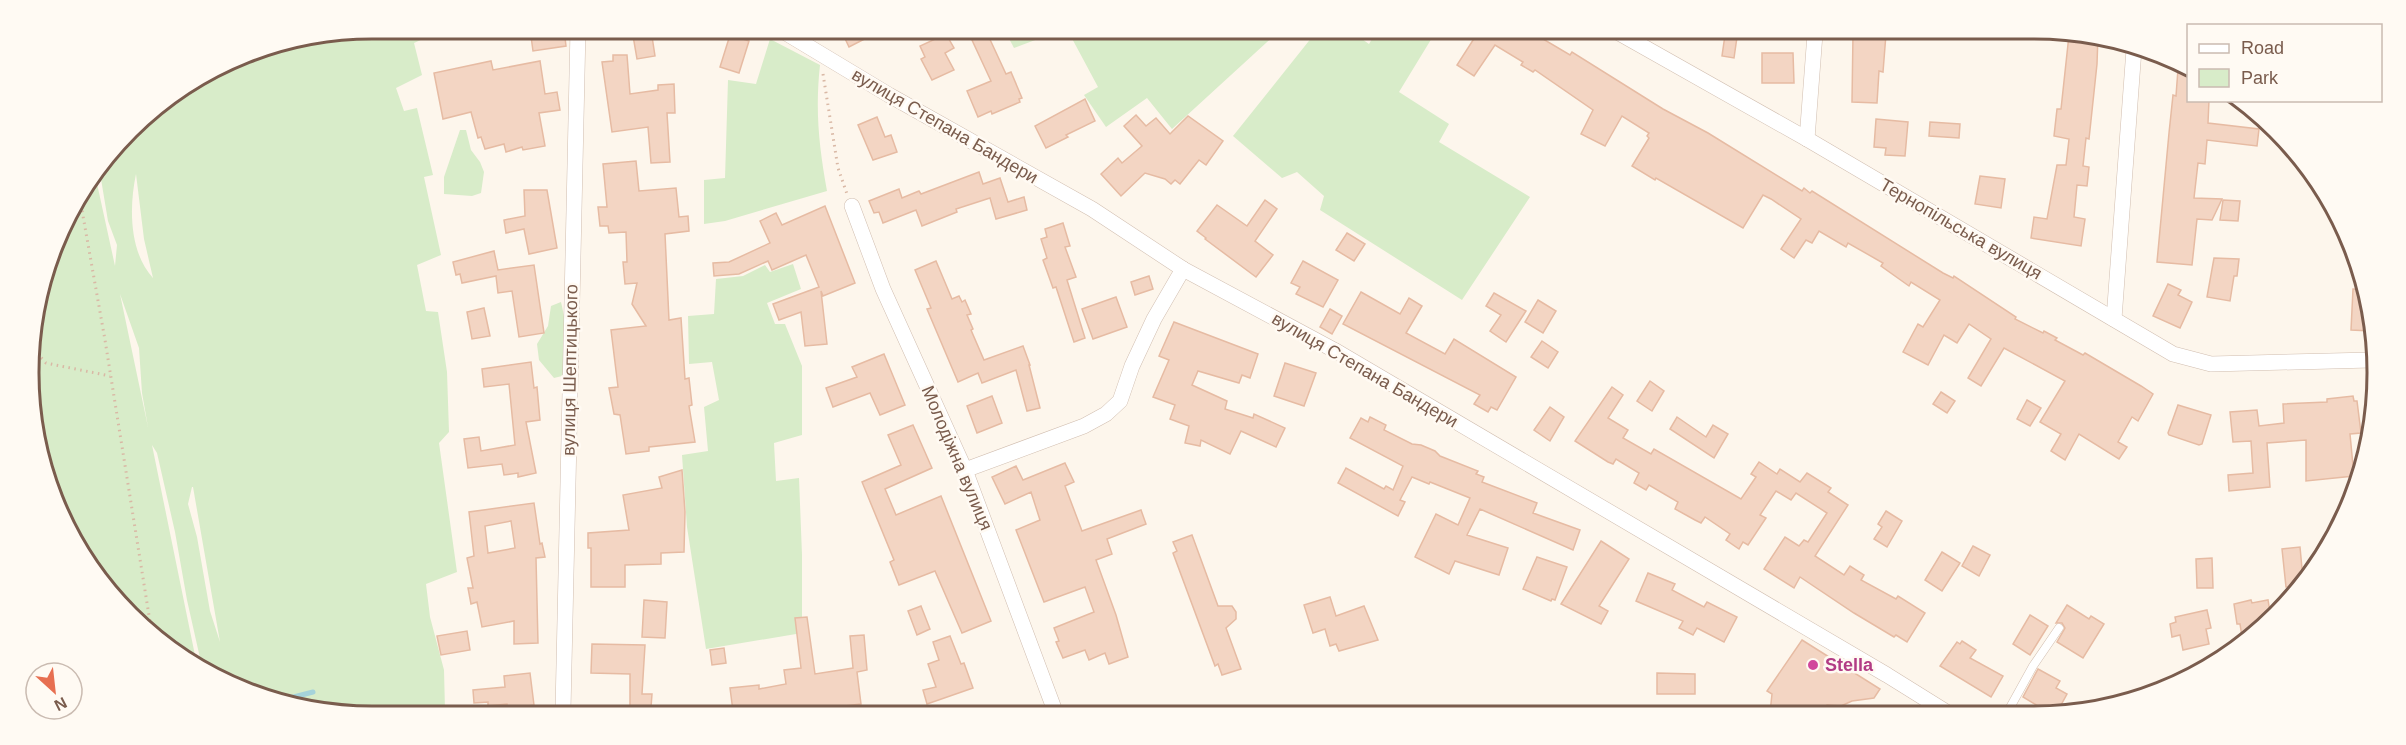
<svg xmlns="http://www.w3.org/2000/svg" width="2406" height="745" viewBox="0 0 2406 745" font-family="Helvetica,sans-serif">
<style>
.green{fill:#d8ecc9;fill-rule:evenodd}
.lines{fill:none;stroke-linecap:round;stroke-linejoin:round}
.stream{stroke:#a5d3da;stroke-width:5}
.building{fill:#f3d5c3;stroke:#e6bba3;stroke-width:1.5;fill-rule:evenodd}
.lane-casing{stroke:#d1beb0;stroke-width:9}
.street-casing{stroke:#d1beb0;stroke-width:16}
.path{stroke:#d9b8a5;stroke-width:3;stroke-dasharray:1.5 4.5;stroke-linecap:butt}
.lane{stroke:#fff;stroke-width:8}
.street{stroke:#fff;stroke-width:15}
.hotel-dot{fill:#d1479c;stroke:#fffaf3;stroke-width:2}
.labels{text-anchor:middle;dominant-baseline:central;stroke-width:5;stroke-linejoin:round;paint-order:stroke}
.street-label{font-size:18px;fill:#7a5c4d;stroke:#fffaf3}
.hotel-label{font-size:18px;font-weight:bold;fill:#b23c85;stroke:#fffaf3;text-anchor:start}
.rim{fill:none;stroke:#7a5c4d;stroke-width:3}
</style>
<rect width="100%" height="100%" fill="#fdf6ec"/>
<g class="green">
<path d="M373,29H420L423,39L414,43L422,75L396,88L404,111L417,108L433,175L424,177L441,255L417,265L426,311L438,312L447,372L449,432L439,443L457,572L426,584L430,617L444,670L445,710H305L202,667L187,600L175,532L157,453L152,445L197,665L181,658L87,564L40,461L31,328L64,220L96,179L115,266L117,245L108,221L100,173L145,114L241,55ZM136,174L144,239L153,278C129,252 129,207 136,174ZM120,294L139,348L142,393L148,427ZM192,487H193L220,642L210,611L197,537L188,504Z"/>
<path d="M1005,31H1059L1014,48Z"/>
<path d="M1068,31L1278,32L1172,129L1147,98L1106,127L1084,95L1098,87Z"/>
<path d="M1316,32H1352L1369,44L1376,32L1435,33L1399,92L1449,124L1439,142L1530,197L1462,300L1320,210L1324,196L1297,172L1282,178L1233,136Z"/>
<path d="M770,39L820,65C815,111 819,146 827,191L725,221L704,224V180L725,178L728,80L756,84Z"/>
<path d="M460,130H466L471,150L480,162L484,172L481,193L472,196L444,194V177Z"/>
<path d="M793,264L801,289L767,303L775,324H785L802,366V435L774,443L776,481L799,478L802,555V633L706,649L687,527L682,455L708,451L704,407L719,400L712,362L689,364L688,316L714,314L716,279L743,276L765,265L770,272Z"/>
<path d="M561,302C566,322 571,358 562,376L554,378L539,360L537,344L548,326L551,306Z"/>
</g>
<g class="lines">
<path class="stream" d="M282,700L313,692"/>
</g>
<g class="building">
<path d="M530,29H564L566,46L533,51Z"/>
<path d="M632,30H651L655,56L637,59Z"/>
<path d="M841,30H882L849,47Z"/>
<path d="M987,33L1006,74L1011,72L1022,98L1019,99L1020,102L992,114L991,111L978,117L967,91L991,81L972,40Z"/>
<path d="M1475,33H1533L1570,55L1572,52L1663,109L1708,133L1802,191L1804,188L1810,193L1812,191L1943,273L1953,278L1954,276L2016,317L2015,319L2043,333L2044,331L2057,338L2055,340L2083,355L2085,353L2141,386L2153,394L2138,421L2132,417L2118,442L2127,447L2119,459L2079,434L2065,460L2051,451L2061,434L2040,422L2065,381L2004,348L1981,386L1968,378L1991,339L1969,324L1957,343L1944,335L1928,365L1903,352L1918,324L1923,327L1940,300L1911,282L1909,286L1881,266L1883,263L1848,243L1846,247L1819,231L1812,243L1806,240L1794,258L1781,249L1801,219L1771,199L1763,195L1743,228L1656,178L1655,180L1632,166L1649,138L1647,136L1649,133L1622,116L1605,146L1581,134L1593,110L1535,70L1533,72L1521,65L1523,62L1495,45L1474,76L1457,65L1477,34Z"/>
<path d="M946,34L954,48L945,53L954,70L932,80L921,59L925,57L920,46Z"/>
<path d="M1853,34H1886L1883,72L1879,71L1877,103L1852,102Z"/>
<path d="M730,35L749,41L739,73L720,67Z"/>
<path d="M1725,35L1737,37L1734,58L1722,56Z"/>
<path d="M2069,35H2098L2097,64L2089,139L2086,138L2083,166L2089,167L2087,186L2077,185L2074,217L2085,219L2081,246L2031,238L2034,217L2047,219L2057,165H2066L2069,139L2054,136L2057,109H2061Z"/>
<path d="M1762,53H1793L1794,83H1762Z"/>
<path d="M613,55H627L630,94L658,90V85L674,84L675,113H667L670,162L651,163L648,127L612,132L602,62L613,61Z"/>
<path d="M491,61L493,70L540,61L545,94L557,92L560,110L539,113L545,146L523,150L522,147L506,152L504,144L485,149L481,137L478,138L471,112L443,119L434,73Z"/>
<path d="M2178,69L2188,72V100H2209L2208,123L2259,129L2257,146L2207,140L2205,164L2198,163L2194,198L2222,199L2212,220L2197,219L2192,265L2157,262L2169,133L2173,95L2176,96Z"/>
<path d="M1085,99L1095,121L1066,135L1068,137L1046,148L1035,126Z"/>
<path d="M1136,115L1146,126L1156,118L1170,134L1188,116L1223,141L1206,165L1199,160L1180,184L1175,180L1171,184L1165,179L1145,173L1121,196L1101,174L1118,158L1122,163L1142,146L1124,126Z"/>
<path d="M877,117L885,137L891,135L897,152L873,160L858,125Z"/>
<path d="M1876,119L1908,122L1905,156L1885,155L1886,148L1874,147Z"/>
<path d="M1930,122L1960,124L1959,138L1929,136Z"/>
<path d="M636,161L639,191L676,188L679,217L688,216L689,231L665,234L669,320L681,318L685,379L689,378L692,405L689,406L695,442L649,447V451L626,454L620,415L614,414L609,388L618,387L611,330L646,326L632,304L637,283L625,284L623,262H627L626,232L609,233L608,226H600L598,207H607L603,164Z"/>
<path d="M979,172L983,184L1000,178L1008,202L1024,197L1027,210L996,219L990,198L956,209L957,212L922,226L916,210L883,223L879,212L874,213L869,201L899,189L902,198L919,191L921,194Z"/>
<path d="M1980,176L2005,179L2001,208L1975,204Z"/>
<path d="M524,190H547L557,248L529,254L524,229L506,233L504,220L525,216Z"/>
<path d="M1265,200L1277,209L1255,241L1273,255L1256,277L1205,239L1206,238L1197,231L1217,205L1247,226Z"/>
<path d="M2223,200L2240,201L2238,221L2220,220Z"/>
<path d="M825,206L855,283L823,296L821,291L827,344L805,346L801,312L779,320L773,304L819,287L806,255L772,270L768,261L739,274L714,276L713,263L729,262L770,243L760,221L776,213L782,225Z"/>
<path d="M1063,223L1070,246L1065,247L1076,277L1067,280L1085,338L1074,342L1056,287L1053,288L1043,260L1047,258L1041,239L1047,237L1045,229Z"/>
<path d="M1347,233L1365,244L1354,261L1336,250Z"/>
<path d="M494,251L498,270L534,265L544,333L519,337L512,291L498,293L496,276L462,283L460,274L456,275L453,262Z"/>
<path d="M2214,258L2239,259L2237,276H2234L2230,301L2207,297Z"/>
<path d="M936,261L952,299L959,296L962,302L965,300L971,314L967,315L973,329L971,330L984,360L1023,346L1030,365H1029L1040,408L1027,411L1016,370L982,383L978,373L958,382L927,309L931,308L915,270Z"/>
<path d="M1303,261L1338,280L1323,307L1296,294L1300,287L1291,283Z"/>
<path d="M1149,276L1153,289L1135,295L1131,282Z"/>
<path d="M2168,284L2181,290L2178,295L2192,302L2180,328L2153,316Z"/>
<path d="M2353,289L2364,290L2371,306V331L2351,330Z"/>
<path d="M1361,292L1400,314L1409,298L1422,306L1406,333L1445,354L1454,339L1516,377L1497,410L1491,407L1488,412L1474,404L1480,395L1343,324Z"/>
<path d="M1494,293L1526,311L1506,342L1490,331L1501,315L1486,306Z"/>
<path d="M1116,297L1127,327L1093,339L1082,309Z"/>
<path d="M1538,300L1556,311L1543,333L1525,322Z"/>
<path d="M484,308L490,336L472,339L467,312Z"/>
<path d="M1330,309L1342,316L1332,334L1320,327Z"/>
<path d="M1174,322L1258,354L1250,378L1242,375L1239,383L1198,371L1192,385L1227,401L1225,409L1253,418L1254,414L1285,428L1276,447L1241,431L1230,454L1201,440L1200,446L1185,443L1189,426L1170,419L1175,405L1153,397L1169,360L1159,356Z"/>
<path d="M1542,341L1558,352L1548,368L1531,357Z"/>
<path d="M884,354L905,405L880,415L870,393L833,407L826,388L857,377L852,367Z"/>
<path d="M531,362L534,388L537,387L540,420L526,422L536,473L518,477V473L504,475L502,464L468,468L464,439L479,437L481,451L515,445L509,384L484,387L482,369Z"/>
<path d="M1285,363L1316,373L1304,406L1274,396Z"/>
<path d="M1650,381L1664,391L1652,411L1637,401Z"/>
<path d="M1612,387L1623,395L1608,418L1628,430L1623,438L1651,454L1654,449L1741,499L1756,477L1751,474L1759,462L1777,474L1780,469L1800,482L1807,473L1831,488L1828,492L1848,505L1815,556L1844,575L1850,566L1864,575L1861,580L1896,599L1898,596L1925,613L1907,642L1896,635L1894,637L1854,613L1800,577L1794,588L1764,569L1785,537L1799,546L1804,540L1808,542L1827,513L1796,493L1791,500L1776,491L1760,515L1766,518L1748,545L1743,542L1739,549L1726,540L1730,534L1705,517L1701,523L1695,520L1675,509L1678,502L1649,485L1646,490L1634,483L1639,473L1616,459L1613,464L1608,462L1575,441Z"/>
<path d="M1941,392L1955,401L1947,413L1933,404Z"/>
<path d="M992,396L1002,423L977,433L967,406Z"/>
<path d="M2353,396L2354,401H2357L2361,433L2350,434L2354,476L2306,481V440L2267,443L2270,487L2229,491L2228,475L2253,473L2251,441L2233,442L2230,412L2257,410L2259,426L2284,423L2283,404L2327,402V399Z"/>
<path d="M2027,400L2041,408L2030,426L2017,419Z"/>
<path d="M2178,405L2211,415L2202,444L2199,445L2169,435L2168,433Z"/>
<path d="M1550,407L1564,417L1550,441L1534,430Z"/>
<path d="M1370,417L1386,425L1384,430L1412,444L1421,445L1435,451L1440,456L1478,471L1476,474L1484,477L1482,482L1537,503L1533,513L1580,530L1573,550L1480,509L1467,535L1508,548L1499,575L1455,561L1449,574L1415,557L1436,514L1458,525L1470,498L1430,482L1429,484L1412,477L1400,500L1405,502L1398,516L1338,483L1346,468L1384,489L1386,486L1393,490L1403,466L1350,438L1361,418L1368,422Z"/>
<path d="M1677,417L1706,437L1713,425L1728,434L1714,458L1670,429Z"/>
<path d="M913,425L932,468L885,489L896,515L941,496L991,621L962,633L935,571L899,585L890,562L894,560L862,482L901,465L888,435Z"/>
<path d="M1065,463L1074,482L1065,486L1082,531L1141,510L1146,524L1107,539L1112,554L1096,560L1116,615L1128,657L1109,664L1105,653L1089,660L1085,650L1063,658L1056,642L1059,641L1054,628L1094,612L1085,587L1044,602L1016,530L1040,520L1031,492L1005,504L992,477L1016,466L1023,480Z"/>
<path d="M682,470L685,512L684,552L661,553V564L625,565V587H591V548H588V533L629,530L623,495L662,488L659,477Z"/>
<path d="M534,503L540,544L542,543L545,557L536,558L538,643L514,644V621L482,627L477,602L471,604L468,588H473L467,558L474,556L469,512ZM511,521L515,548L488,553L485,526Z"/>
<path d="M1886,511L1902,521L1887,547L1874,539L1882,527L1878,524Z"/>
<path d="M1192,535L1218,606H1232L1236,612V619L1226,628L1241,669L1222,675L1218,664L1215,666L1173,553L1177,551L1173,542Z"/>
<path d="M1601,541L1629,559L1599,606L1608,611L1601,624L1561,604Z"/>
<path d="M1973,546L1990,555L1979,576L1962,566Z"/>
<path d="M2300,547L2303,579L2297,586L2286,587L2282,549Z"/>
<path d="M1942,552L1960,563L1942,591L1925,580Z"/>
<path d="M1537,557L1567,567L1555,600L1552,599L1551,601L1523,589Z"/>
<path d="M2212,558L2213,588H2197L2196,559Z"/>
<path d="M1648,573L1675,584L1672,590L1704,607L1707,602L1737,617L1724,642L1697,628L1693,635L1679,628L1683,621L1636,601Z"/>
<path d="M1330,597L1336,616L1364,606L1378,640L1339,651L1336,644L1330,646L1325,629L1313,633L1304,605Z"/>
<path d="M644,600L667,602L665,638L642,637Z"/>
<path d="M2251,600L2252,603L2268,600L2271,618L2261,631L2243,643L2240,624H2237L2234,604Z"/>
<path d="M2067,605L2089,619L2091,616L2104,624L2083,658L2057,642L2065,628L2062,623H2056Z"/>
<path d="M921,606L930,629L917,635L908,611Z"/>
<path d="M2207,610L2211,628L2206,629L2209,644L2183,650L2180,635L2172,637L2170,624L2176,622L2175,617Z"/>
<path d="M2030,615L2048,626L2030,655L2013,644Z"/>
<path d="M807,617L815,674L853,668L850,636L864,635L867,670L857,672L861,704L828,708V706L799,711H733L730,688L759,685V689L786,684L784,670L801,668L795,618Z"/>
<path d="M467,631L470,650L441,655L437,636Z"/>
<path d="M950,636L961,664L964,663L973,688L927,704L923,690L936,687L928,664L939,660L933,642Z"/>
<path d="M1802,640L1880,689L1874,698L1852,701L1841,706L1827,705L1826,713H1770L1772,694L1767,691Z"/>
<path d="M1962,641L1976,650L1970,658L2003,676L1991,697L1940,666L1957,642L1960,644Z"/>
<path d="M592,644L645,645L642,694H652L651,707L630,709V674L591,673Z"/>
<path d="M724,648L726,663L712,665L710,650Z"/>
<path d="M2038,669L2060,681L2056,688L2067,694L2056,714H2051L2023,697Z"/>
<path d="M530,673L534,705L508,709L507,704L488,706V702L474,703L473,690L505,687L504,676Z"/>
<path d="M1657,673L1695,674V694H1657Z"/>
</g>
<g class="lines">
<g class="lane-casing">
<path id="lane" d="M2007,713L2033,666L2059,628"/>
</g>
<g class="street-casing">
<g id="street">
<path d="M781,30L889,95L1092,209L1183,269L1334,350L1887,675L1948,713"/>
<path d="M1619,33L1807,139L2173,354L2211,364L2371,360"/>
<path d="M1807,139L1815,34"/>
<path d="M852,206L883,289L965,470L1055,711"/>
<path d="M2114,319L2134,49"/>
<path d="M965,470L1084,426L1106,414L1120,401L1132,366L1154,319L1183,269"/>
<path d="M2210,664H2211"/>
<path d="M563,710L578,29"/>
</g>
</g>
<g class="path">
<path d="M823,74L838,168L847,194"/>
<path d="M80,199L105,340L151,628"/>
<path d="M33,349L46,363L110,376"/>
</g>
<use href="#lane" class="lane"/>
<use href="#street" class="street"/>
</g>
<circle class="hotel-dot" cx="1813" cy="665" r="6"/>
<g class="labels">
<g class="street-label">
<text transform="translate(945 126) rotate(30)">вулиця Степана Бандери</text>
<text transform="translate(1961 229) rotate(30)">Тернопільська вулиця</text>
<text transform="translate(570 370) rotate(-89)">вулиця Шептицького</text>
<text transform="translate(1365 370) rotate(30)">вулиця Степана Бандери</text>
<text transform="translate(957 458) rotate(67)">Молодіжна вулиця</text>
</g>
<g class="hotel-label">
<text x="1825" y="665">Stella</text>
</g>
</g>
<path d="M0 0H2406V745H0ZM372 39H2034A333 333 0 0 1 2367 372V373A333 333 0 0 1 2034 706H372A333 333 0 0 1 39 373V372A333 333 0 0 1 372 39Z" fill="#fffaf3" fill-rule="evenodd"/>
<path class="rim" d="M372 39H2034A333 333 0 0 1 2367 372V373A333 333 0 0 1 2034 706H372A333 333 0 0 1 39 373V372A333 333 0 0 1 372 39Z"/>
<rect x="2187" y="24" width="195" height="78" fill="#fffaf3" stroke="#cabbb1" stroke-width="1.5"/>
<rect x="2199" y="44" width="30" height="9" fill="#ffffff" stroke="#cabbb1" stroke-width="1.5"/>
<text x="2241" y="54" font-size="18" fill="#7a5c4d">Road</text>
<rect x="2199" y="69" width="30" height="18" fill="#d8ecc9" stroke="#cabbb1" stroke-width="1.5"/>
<text x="2241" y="84" font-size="18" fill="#7a5c4d">Park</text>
<g transform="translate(54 691) rotate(153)"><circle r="28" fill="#fffaf3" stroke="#cabbb1" stroke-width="1.5"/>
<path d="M0-4.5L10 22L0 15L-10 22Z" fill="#e76f51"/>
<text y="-9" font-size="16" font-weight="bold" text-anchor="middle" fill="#7a5c4d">N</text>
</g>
</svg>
